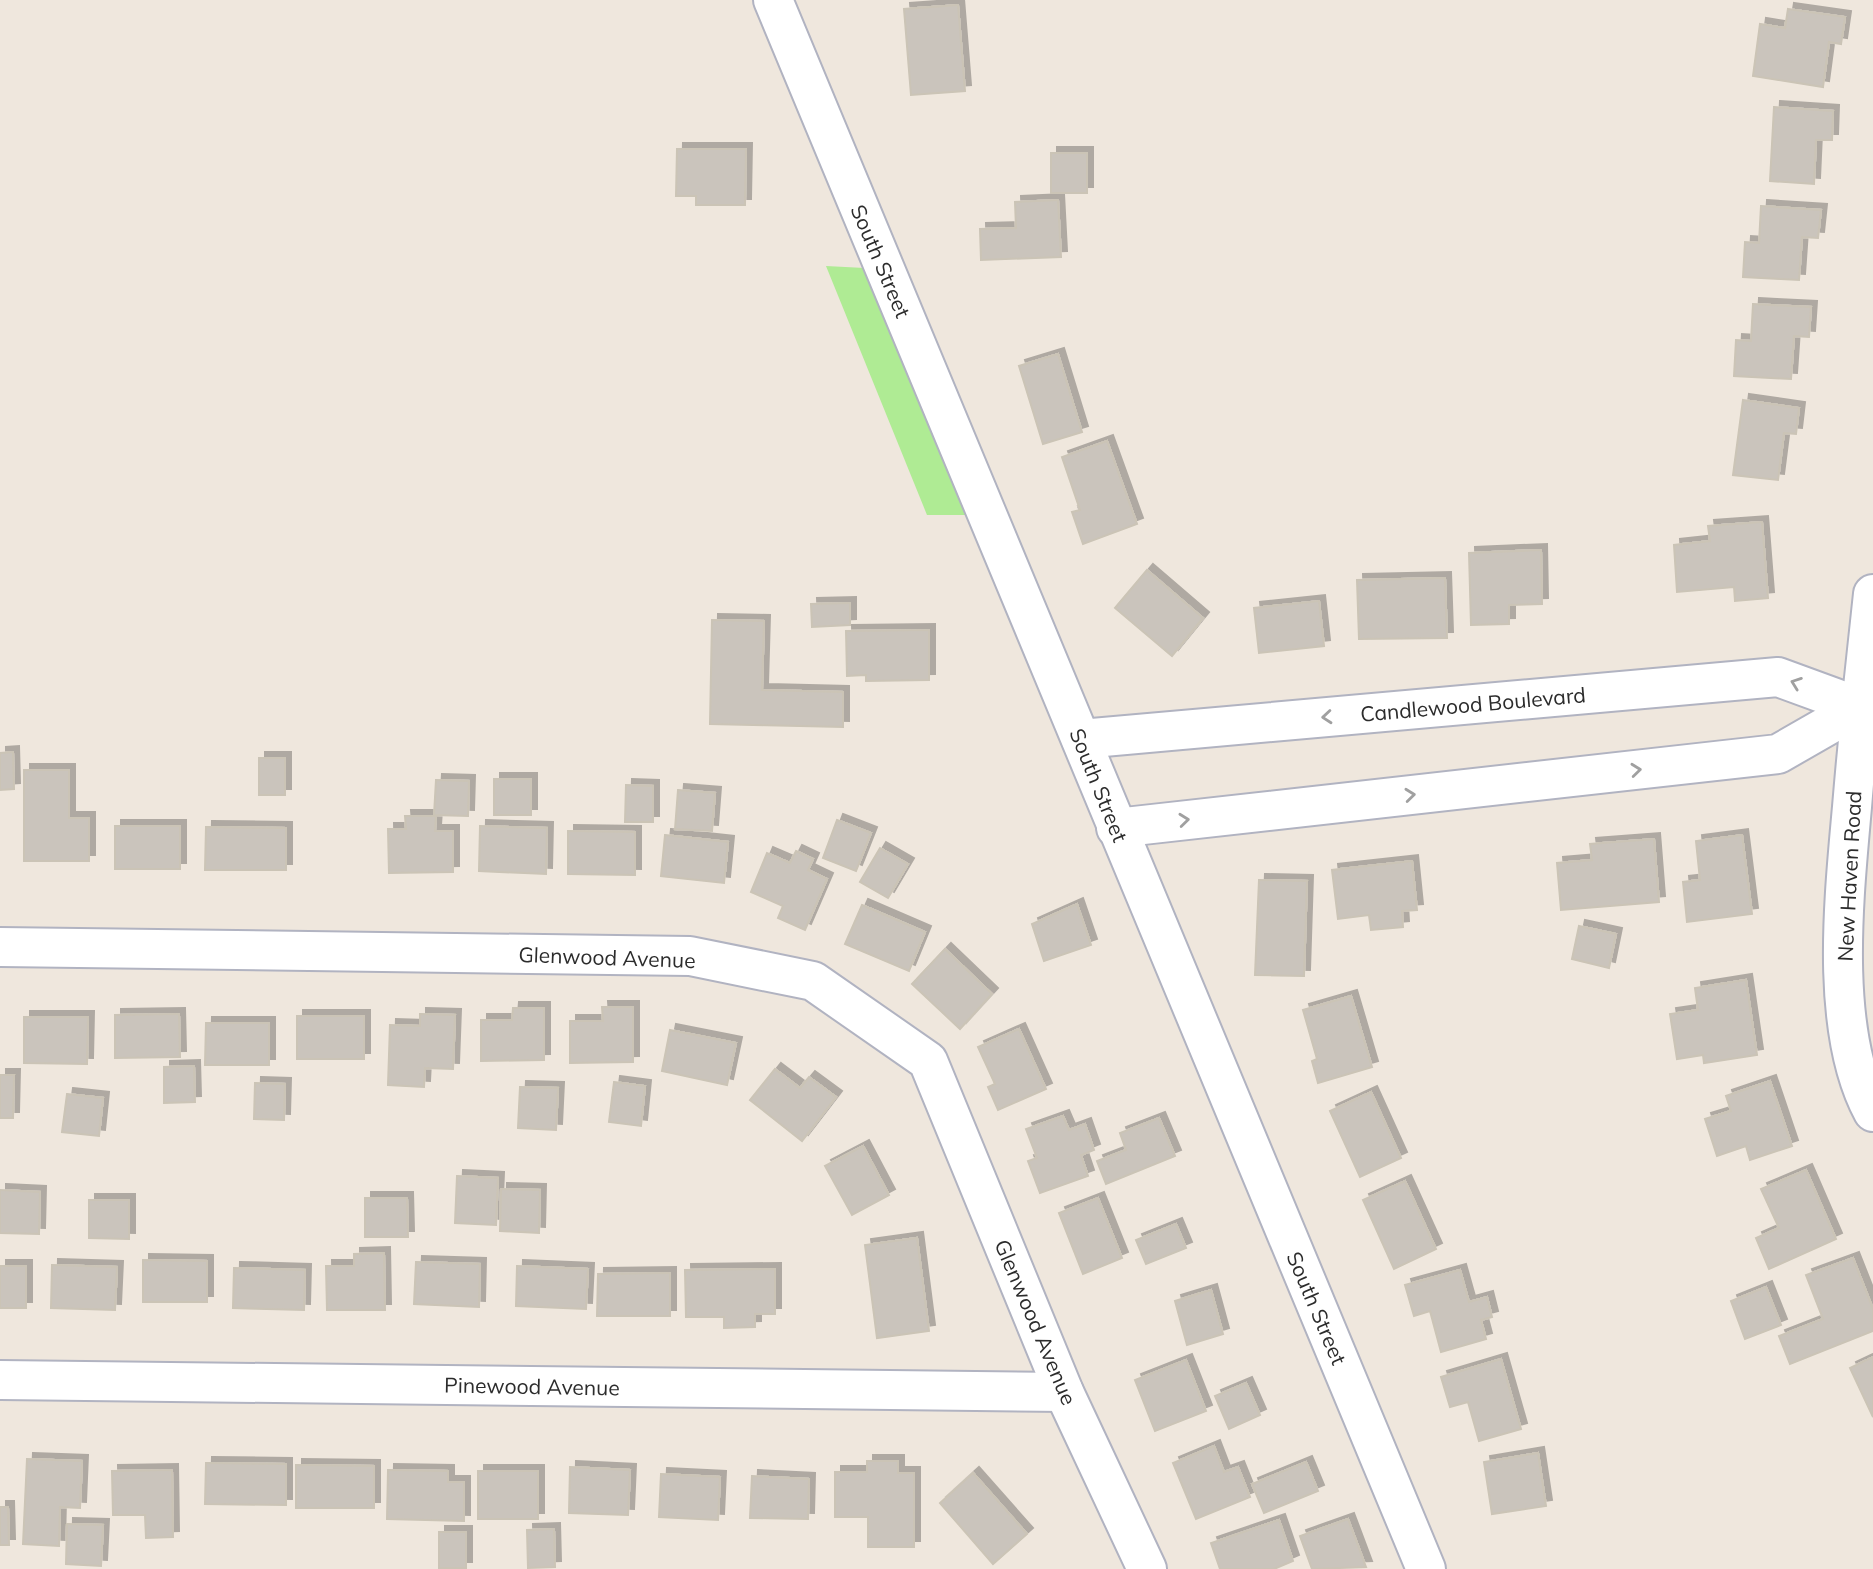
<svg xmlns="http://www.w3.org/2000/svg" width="1873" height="1569" viewBox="0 0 1873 1569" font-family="Mulish,sans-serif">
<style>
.green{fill:#afeb94}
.building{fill:#cac4bc;stroke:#cbc4b6;stroke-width:2;filter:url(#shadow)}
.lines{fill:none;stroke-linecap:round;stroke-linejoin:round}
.minor-casing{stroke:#b1b3c1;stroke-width:42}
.minor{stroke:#fff;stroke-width:38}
.oneway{stroke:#a0a0a0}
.labels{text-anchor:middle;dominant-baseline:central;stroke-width:5;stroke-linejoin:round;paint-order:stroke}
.street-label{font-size:21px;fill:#2c2c2c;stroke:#fff}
</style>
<defs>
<filter id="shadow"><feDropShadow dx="6" dy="-6" stdDeviation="0" flood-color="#0004"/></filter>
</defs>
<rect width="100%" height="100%" fill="#efe7dd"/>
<path class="green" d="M826,266L884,269L987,515H927Z"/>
<g class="building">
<path d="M958,5L965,91L911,95L904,9Z"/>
<path d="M1788,9L1845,17L1841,44L1829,42L1823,87L1753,76L1760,24L1785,28Z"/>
<path d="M1774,107L1833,111L1832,140H1816L1814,184L1770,181Z"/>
<path d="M677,149H746L745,205H696V196H676Z"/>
<rect x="1051" y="153" width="36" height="40"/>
<path d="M1058,200L1061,257L981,260L980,229L1016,228L1015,202Z"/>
<path d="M1761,206L1821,210L1818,238L1802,237L1799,280L1743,277L1745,242L1759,243Z"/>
<path d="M1753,304L1811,307L1809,337L1794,336L1791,379L1734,376L1736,340L1751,341Z"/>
<path d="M1058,354L1082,432L1043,444L1019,366Z"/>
<path d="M1743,400L1799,408L1796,434L1784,433L1778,480L1733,475Z"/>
<path d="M1107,441L1137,524L1083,544L1072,512L1080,510L1062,457Z"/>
<path d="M1762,522L1768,598L1735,601L1734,587L1677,592L1674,545L1710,541L1708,526Z"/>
<path d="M1541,550L1542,604L1509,605V624L1471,625L1469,553Z"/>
<path d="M1147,570L1203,618L1172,656L1115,608Z"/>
<path d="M1445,578L1447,638L1359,639L1357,580Z"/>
<path d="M1319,601L1324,646L1259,653L1254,608Z"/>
<path d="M850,603V625L812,627L811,604Z"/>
<path d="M712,620L764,621L762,690L843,692V727L710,724Z"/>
<path d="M929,630V680L866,681V675L847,676L846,631Z"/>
<path d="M13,752L14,789L0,790V753Z"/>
<rect x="259" y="758" width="26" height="37"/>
<path d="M24,770H69V818H89V861H24Z"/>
<rect x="494" y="779" width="37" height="36"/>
<path d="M436,780L469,781L468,816L434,815Z"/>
<path d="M626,785L653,786V822H625Z"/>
<path d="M678,790L715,793L712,831L675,829Z"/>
<path d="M405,816H436L435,831H453V872L389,873L388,829H406Z"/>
<path d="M837,820L871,833L856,871L823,858Z"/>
<rect x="115" y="826" width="65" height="43"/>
<path d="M480,826L547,828L546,874L479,871Z"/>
<path d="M206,827L286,828V870H205Z"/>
<path d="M568,831L635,832V875L568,874Z"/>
<path d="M665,835L728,842L724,883L661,876Z"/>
<path d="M1742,835L1752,914L1687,922L1683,882L1700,880L1696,841Z"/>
<path d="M1654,839L1659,902L1561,910L1557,863L1592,860L1590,844Z"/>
<path d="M880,848L908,864L888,898L860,882Z"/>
<path d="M796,851L813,859L808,870L827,879L805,930L778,918L783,906L751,892L767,853L790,863Z"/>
<path d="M1412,861L1417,910L1402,911L1403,927L1371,930L1369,915L1338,919L1332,870Z"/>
<path d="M1259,880L1307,881L1304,976L1255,975Z"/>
<path d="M1077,904L1091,945L1044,961L1032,924Z"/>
<path d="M862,905L925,932L909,971L845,944Z"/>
<path d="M1579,926L1616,934L1609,968L1572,959Z"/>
<path d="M945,949L992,994L960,1029L912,984Z"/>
<path d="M1746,980L1757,1055L1704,1063L1703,1055L1677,1059L1670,1014L1698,1010L1695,988Z"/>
<path d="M1351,996L1372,1067L1318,1083L1312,1061L1317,1059L1303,1010Z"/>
<path d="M602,1007H633V1062L570,1063V1021H603Z"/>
<path d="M513,1008H544V1060L481,1061V1020H512Z"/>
<path d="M179,1014L180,1057L115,1058V1015Z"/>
<path d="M420,1014L455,1015L453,1069L425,1068L424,1087L388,1085L390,1025L420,1026Z"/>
<rect x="297" y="1016" width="67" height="43"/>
<path d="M24,1017H88L87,1064L24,1063Z"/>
<path d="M206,1023H269V1065H205Z"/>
<path d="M1019,1029L1046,1089L998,1110L988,1087L995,1084L978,1047Z"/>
<path d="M670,1030L736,1043L727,1085L662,1071Z"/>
<path d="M194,1066L195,1102L164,1103V1067Z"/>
<path d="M775,1069L800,1088L809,1077L836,1097L802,1141L750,1100Z"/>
<path d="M0,1075H14L13,1118H0Z"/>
<path d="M1770,1081L1792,1146L1750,1160L1746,1146L1717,1156L1705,1119L1731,1111L1726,1096Z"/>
<path d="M614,1082L645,1086L641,1126L609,1122Z"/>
<path d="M255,1083L285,1084L284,1120L254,1119Z"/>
<path d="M520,1087L558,1088L556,1130L518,1128Z"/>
<path d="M1371,1092L1401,1158L1360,1177L1330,1111Z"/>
<path d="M67,1094L103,1098L99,1136L62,1132Z"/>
<path d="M1063,1116L1069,1130L1085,1124L1094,1150L1081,1155L1088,1176L1040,1193L1028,1161L1037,1158L1026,1129Z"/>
<path d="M1159,1118L1175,1156L1106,1184L1097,1161L1126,1150L1120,1133Z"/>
<path d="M863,1146L889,1195L852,1215L825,1166Z"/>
<path d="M1806,1170L1836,1239L1769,1269L1756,1238L1779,1228L1761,1189Z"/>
<path d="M457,1176L498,1178L496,1225L455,1223Z"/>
<path d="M1405,1181L1436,1249L1394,1269L1363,1200Z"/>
<path d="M501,1189L540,1190L539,1233L500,1231Z"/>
<path d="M0,1190L40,1192L39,1234L0,1233Z"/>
<path d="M365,1198H407L408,1237H365Z"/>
<path d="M1098,1198L1122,1258L1083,1274L1059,1213Z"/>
<path d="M89,1200H129V1239L89,1238Z"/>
<path d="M1176,1224L1186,1248L1146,1264L1136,1240Z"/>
<path d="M917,1238L929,1331L877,1338L865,1245Z"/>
<path d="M384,1253L385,1310H327L326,1266H354V1254Z"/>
<path d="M1853,1258L1873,1309V1331L1790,1364L1779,1336L1823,1319L1806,1275Z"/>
<path d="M143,1260L207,1261V1302H143Z"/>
<path d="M416,1262L480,1264L479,1307L414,1304Z"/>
<path d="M52,1265L117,1267L115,1310L51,1308Z"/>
<rect x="0" y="1266" width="26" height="42"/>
<path d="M517,1266L588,1269L586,1309L516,1306Z"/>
<path d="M234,1268L305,1270L304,1310L233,1308Z"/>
<path d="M775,1269V1314H755V1327L724,1328V1317H686L685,1270Z"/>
<path d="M1460,1270L1469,1302L1487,1297L1492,1317L1481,1320L1486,1339L1441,1352L1430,1311L1414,1316L1405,1285Z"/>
<path d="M670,1273V1316H597L598,1274Z"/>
<path d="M1766,1287L1781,1325L1745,1339L1731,1301Z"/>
<path d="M1211,1290L1223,1334L1187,1345L1175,1301Z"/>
<path d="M1873,1357V1417L1850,1368Z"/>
<path d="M1501,1359L1521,1429L1479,1441L1468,1402L1450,1407L1441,1377Z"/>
<path d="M1186,1360L1206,1411L1155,1431L1135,1380Z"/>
<path d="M1246,1383L1260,1415L1229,1429L1215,1396Z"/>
<path d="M1214,1446L1224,1472L1238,1467L1250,1497L1196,1519L1173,1463Z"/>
<path d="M1538,1453L1546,1506L1492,1514L1484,1462Z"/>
<path d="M27,1459L82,1461L80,1508L60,1507L59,1546L23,1544Z"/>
<path d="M867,1461H898V1473H914V1547H868V1517H835V1472H867Z"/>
<path d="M1306,1462L1318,1491L1264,1513L1252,1484Z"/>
<path d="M206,1463L286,1464V1505L205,1504Z"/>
<path d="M296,1465L374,1466V1508H296Z"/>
<path d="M570,1467L630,1470L628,1515L569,1513Z"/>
<path d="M172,1470L173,1537L146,1538L145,1515H113L112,1471Z"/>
<path d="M388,1470L448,1471V1482H464V1521L387,1519Z"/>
<rect x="478" y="1471" width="60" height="48"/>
<path d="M973,1473L1027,1534L993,1564L940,1503Z"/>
<path d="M661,1474L720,1477L718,1520L659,1517Z"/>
<path d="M752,1476L809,1479L808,1519L750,1518Z"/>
<path d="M0,1507H8L9,1545H0Z"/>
<path d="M1348,1519L1366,1567L1312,1569L1300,1536Z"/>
<path d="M1279,1520L1293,1561L1274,1569H1220L1211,1543Z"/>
<path d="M67,1524L103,1525L101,1566L66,1564Z"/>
<path d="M554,1529L555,1567L528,1568L527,1530Z"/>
<rect x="439" y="1532" width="27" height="36"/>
</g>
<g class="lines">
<g class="minor-casing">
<g id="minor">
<path d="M773,0L1426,1569"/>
<path d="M1873,594C1865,665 1858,736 1852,807C1844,897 1829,1031 1873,1112"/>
<path d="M1081,739L1778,677L1860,707L1873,706"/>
<path d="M1116,828L1778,754L1860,707"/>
<path d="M0,947L690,956L813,981L928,1061L1064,1392L1147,1569"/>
<path d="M0,1380L1064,1392"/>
</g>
</g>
<use href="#minor" class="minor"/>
</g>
<defs><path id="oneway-chevron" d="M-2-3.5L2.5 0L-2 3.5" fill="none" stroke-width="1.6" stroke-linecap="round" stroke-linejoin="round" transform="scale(1.75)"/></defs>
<g class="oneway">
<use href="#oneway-chevron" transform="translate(1796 683) rotate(-160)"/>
<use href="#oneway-chevron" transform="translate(1327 717) rotate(175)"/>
<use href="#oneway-chevron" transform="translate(1636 770) rotate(-6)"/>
<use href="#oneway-chevron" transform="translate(1410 795) rotate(-6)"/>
<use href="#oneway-chevron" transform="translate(1184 820) rotate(-6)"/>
</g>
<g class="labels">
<g class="street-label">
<text transform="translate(881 261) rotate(67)">South Street</text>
<text transform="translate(1473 704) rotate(-5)">Candlewood Boulevard</text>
<text transform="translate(1099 785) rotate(68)">South Street</text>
<text transform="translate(1849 876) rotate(-87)">New Haven Road</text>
<text transform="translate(607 957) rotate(2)">Glenwood Avenue</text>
<text transform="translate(1317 1308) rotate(67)">South Street</text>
<text transform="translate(1036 1322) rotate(67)">Glenwood Avenue</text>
<text transform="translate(532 1386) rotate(1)">Pinewood Avenue</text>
</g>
</g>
</svg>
